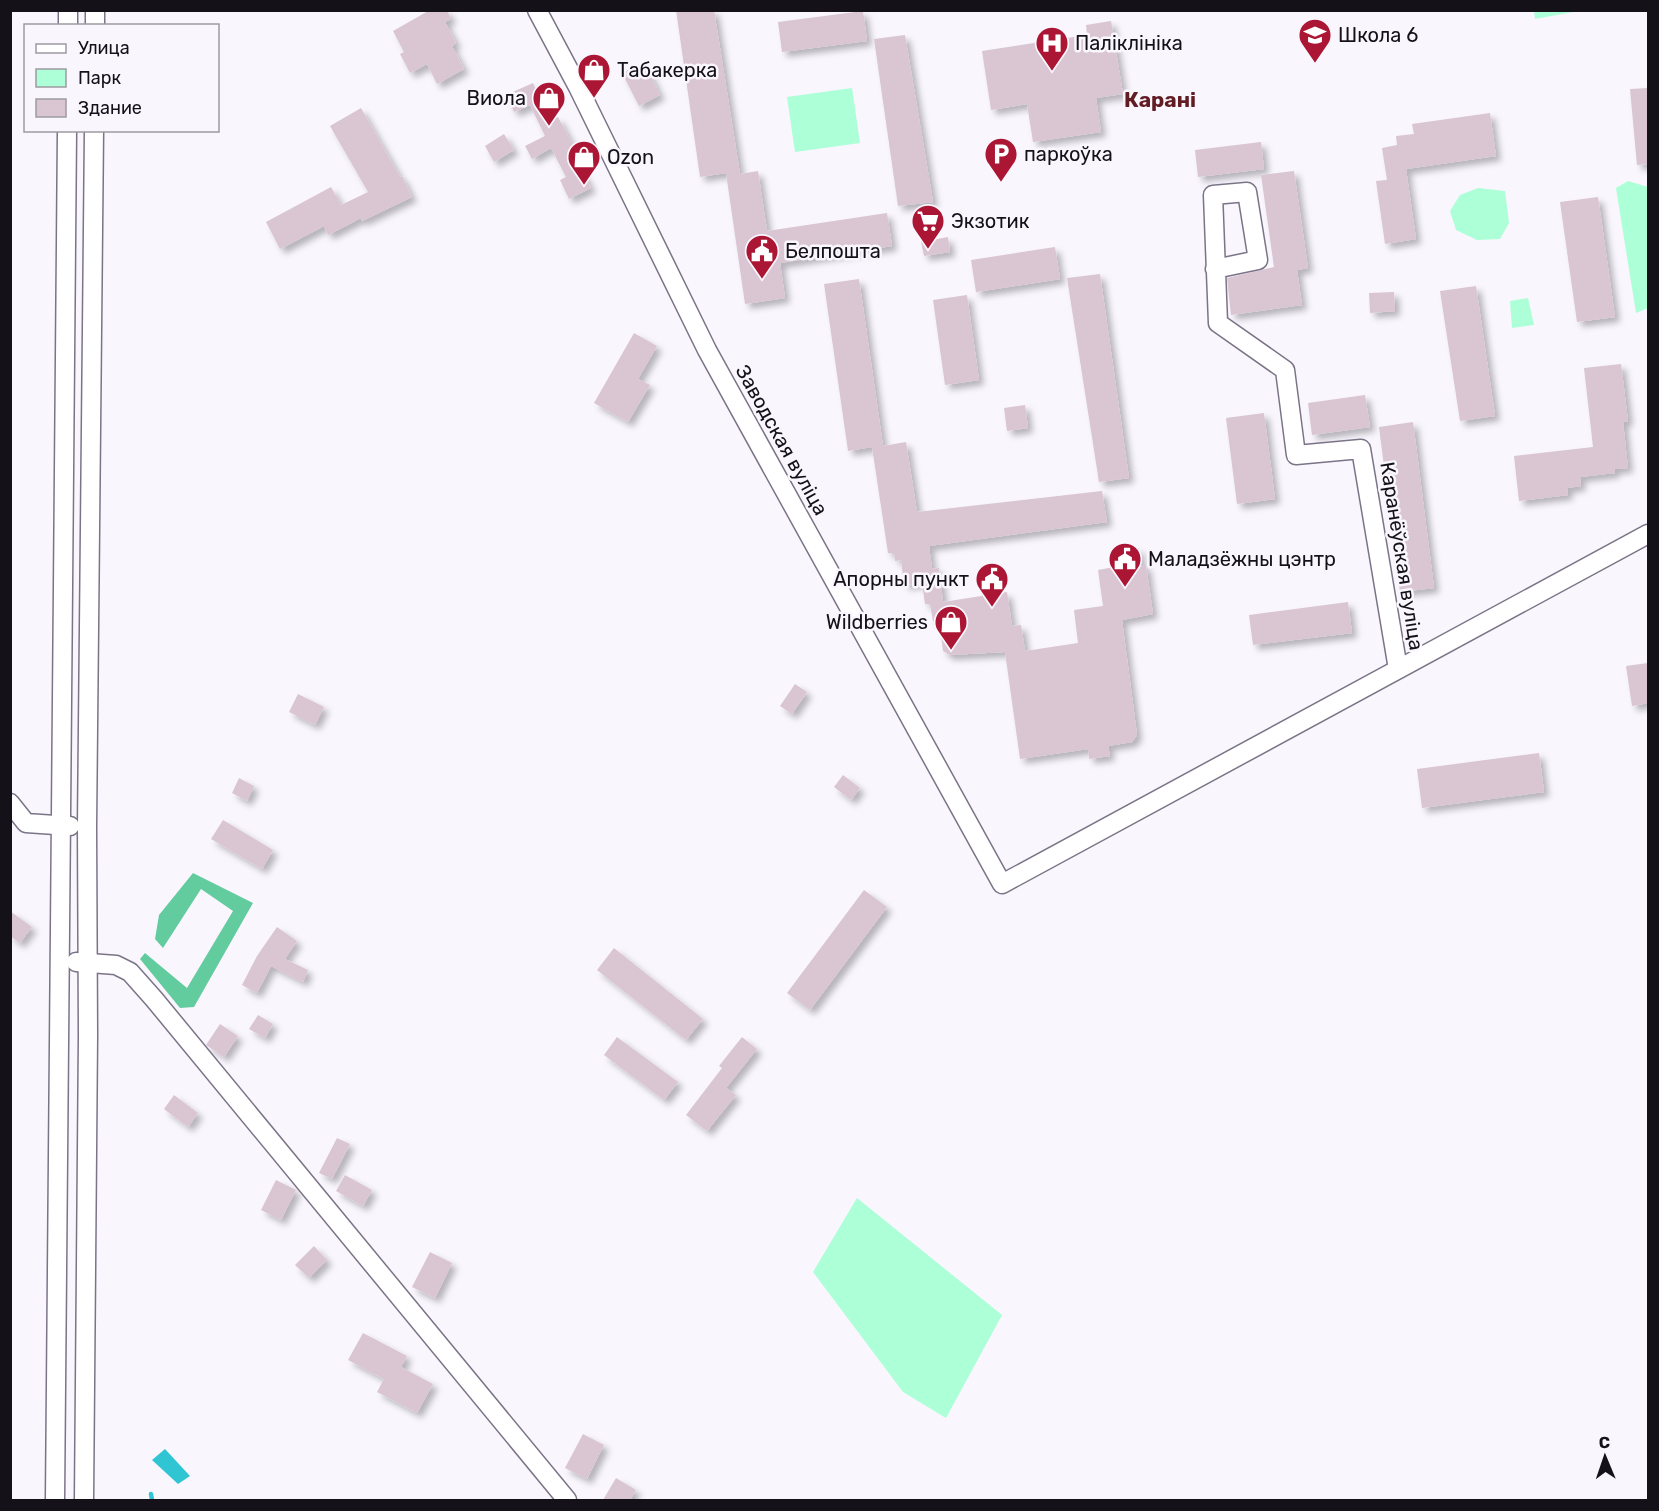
<svg xmlns="http://www.w3.org/2000/svg" width="1659" height="1511" viewBox="0 0 1659 1511" font-family="Rubik,sans-serif">
<style>
.green{fill:#acffd7}
.forest{fill:#63cc9e}
.water{fill:#30c5d2}
.lines{fill:none;stroke-linecap:round;stroke-linejoin:round}
.stream{stroke:#30c5d2;stroke-width:4.5}
.building{fill:#dac5d2;filter:url(#shadow)}
.minor-casing{stroke:#7b7487;stroke-width:21}
.minor{stroke:#fff;stroke-width:18}
.labels{text-anchor:middle;dominant-baseline:central;stroke-width:5;stroke-linejoin:round;paint-order:stroke}
.poi-label{font-size:20px;fill:#141118;stroke:#f9f6fe;text-anchor:start}
.street-label{font-size:20px;fill:#141118;stroke:#f9f6fe}
.neighbourhood-label{font-size:21px;font-weight:bold;fill:#611c24;stroke:#f9f6fe}
</style>
<defs>
<filter id="shadow"><feDropShadow dx="5" dy="5" stdDeviation="3" flood-color="#0004"/></filter>
</defs>
<rect width="100%" height="100%" fill="#f9f6fe"/>
<g class="green">
<path d="M1584,10L1535,19L1534,11V10Z"/>
<path d="M852,88L860,143L795,152L787,97Z"/>
<path d="M1628,181L1648,187V308L1636,313L1616,188Z"/>
<path d="M1478,188L1505,191L1509,223L1500,239L1477,240L1456,230L1450,211L1460,195Z"/>
<path d="M1528,298L1534,325L1512,328L1510,301Z"/>
<path d="M857,1198L1002,1315L946,1418L903,1392L813,1272Z"/>
</g>
<path class="forest" d="M193,873L253,903L194,1007L180,1008L140,959L145,953L187,988L233,911L201,889L163,948L155,939L159,915Z"/>
<path class="water" d="M165,1449L190,1476L178,1484L152,1460Z"/>
<g class="lines">
<path class="stream" d="M151,1494L152,1500"/>
</g>
<g class="building">
<path d="M430,10H447L451,19L445,22L456,43L452,46L464,69L437,84L427,64L410,73L400,54L404,52L393,31Z"/>
<path d="M676,10H714L740,174L758,171L767,231L887,213L892,246L780,263L785,298L745,304L726,173L700,177Z"/>
<path d="M863,11L867,41L782,52L778,22Z"/>
<path d="M1111,21L1123,94L1096,98L1101,132L1033,142L1027,104L991,110L982,51L1087,35L1086,25Z"/>
<path d="M905,35L933,202L898,206L874,39Z"/>
<path d="M644,62L660,95L639,106L622,73Z"/>
<path d="M533,83L550,121L558,117L577,153L574,155L591,188L569,199L560,180L566,177L551,148L532,159L525,146L545,136L530,105L514,112L506,95Z"/>
<path d="M1648,88V164L1637,165L1630,89Z"/>
<path d="M361,108L400,177L402,176L412,197L362,221L361,218L328,235L324,226L280,249L266,222L331,187L341,205L368,192L330,126Z"/>
<path d="M1490,113L1496,156L1406,169L1416,239L1385,244L1376,181L1387,180L1382,148L1397,145L1396,136L1414,134L1412,124Z"/>
<path d="M504,134L514,150L494,162L485,146Z"/>
<path d="M1261,142L1264,169L1198,177L1195,150Z"/>
<path d="M1294,171L1308,268L1297,270L1302,305L1231,315L1227,278L1274,267L1261,175Z"/>
<path d="M1598,197L1615,317L1577,322L1560,202Z"/>
<path d="M948,237L950,252L924,256L921,242Z"/>
<path d="M1055,247L1060,279L976,292L971,260Z"/>
<path d="M1100,274L1129,478L1099,482L1067,278Z"/>
<path d="M859,279L883,446L906,442L917,512L1102,491L1107,522L929,546L932,569L939,568L943,602L1007,592L1012,626L1021,625L1025,651L1078,643L1074,610L1103,606L1098,570L1120,566L1119,552L1139,548L1141,565H1146L1153,614L1122,620L1137,735L1132,742L1108,746L1110,756L1089,759L1088,749L1020,759L1005,652L950,655L943,651L939,620L933,621L930,604H925L922,583L904,585L901,560L895,561L894,553H888L872,447L848,451L824,284Z"/>
<path d="M1476,286L1495,416L1460,421L1440,291Z"/>
<path d="M1394,292L1395,311L1370,313L1369,293Z"/>
<path d="M967,295L979,380L945,385L933,300Z"/>
<path d="M634,333L657,346L638,379L650,385L628,422L594,403Z"/>
<path d="M1621,364L1628,421L1623,422L1628,468L1614,469L1615,473L1580,477L1581,486L1567,488L1568,495L1519,501L1514,456L1593,447L1584,368Z"/>
<path d="M1365,395L1370,427L1312,435L1308,403Z"/>
<path d="M1025,405L1028,428L1007,431L1004,408Z"/>
<path d="M1264,413L1275,499L1237,504L1226,418Z"/>
<path d="M1413,422L1434,588L1400,592L1379,427Z"/>
<path d="M1348,602L1352,633L1253,645L1249,615Z"/>
<path d="M1648,663V703L1632,706L1626,666Z"/>
<path d="M795,684L807,692L792,714L780,706Z"/>
<path d="M298,694L324,707L315,725L289,712Z"/>
<path d="M1539,753L1544,792L1422,808L1417,769Z"/>
<path d="M843,775L860,788L851,800L834,787Z"/>
<path d="M239,778L254,786L247,801L232,793Z"/>
<path d="M223,820L273,850L262,869L211,839Z"/>
<path d="M864,890L887,907L810,1010L787,993Z"/>
<path d="M10,911L32,927L20,943L10,936Z"/>
<path d="M277,927L297,941L285,959L308,970L303,982L271,966L257,993L242,985L257,956Z"/>
<path d="M614,948L703,1019L686,1040L597,970Z"/>
<path d="M258,1015L273,1024L265,1038L249,1029Z"/>
<path d="M220,1024L238,1036L224,1057L206,1045Z"/>
<path d="M617,1037L678,1082L664,1100L604,1055Z"/>
<path d="M742,1037L757,1049L726,1088L736,1095L707,1131L686,1115L722,1068L719,1066Z"/>
<path d="M174,1095L198,1113L188,1127L164,1109Z"/>
<path d="M337,1138L350,1144L332,1179L319,1173Z"/>
<path d="M345,1175L372,1190L363,1206L336,1191Z"/>
<path d="M276,1180L296,1190L281,1220L261,1210Z"/>
<path d="M314,1246L327,1260L309,1278L295,1265Z"/>
<path d="M430,1252L452,1263L435,1298L412,1287Z"/>
<path d="M363,1333L407,1356L401,1367L433,1384L417,1413L377,1392L384,1379L348,1360Z"/>
<path d="M583,1434L604,1445L587,1479L565,1468Z"/>
<path d="M616,1478L636,1490L630,1500H603Z"/>
</g>
<g class="lines">
<g class="minor-casing">
<g id="minor">
<path d="M537,10L578,87L707,350L1002,884L1648,534"/>
<path d="M68,26V10"/>
<path d="M95,26V10"/>
<path d="M1215,269L1258,260L1247,192L1213,195L1218,323L1285,370L1296,455L1361,449L1398,669"/>
<path d="M10,803L26,823L70,826"/>
<path d="M76,962L116,965L130,972L154,999L567,1500"/>
<path d="M55,1500L67,130"/>
<path d="M84,1500L88,1035L87,827L94,130"/>
</g>
</g>
<use href="#minor" class="minor"/>
</g>
<defs>
<g id="school-pin" transform="scale(1.725)"><path d="M0 17L-7.5 6A9.5 9.5 0 1 1 7.5 6Z" fill="#ac1635" stroke="#f9f6fe"/><path d="M0-5L7-2L0 1L-7-2ZM-4 1L0 2.5L4 1V4Q0 6-4 4Z" fill="#fff"/></g>
<g id="hospital-pin" transform="scale(1.725)"><path d="M0 17L-7.5 6A9.5 9.5 0 1 1 7.5 6Z" fill="#ac1635" stroke="#f9f6fe"/><path d="M-5-5h3v3.5h4V-5h3V5h-3V1.5h-4V5h-3Z" fill="#fff"/></g>
<g id="shop-pin" transform="scale(1.725)"><path d="M0 17L-7.5 6A9.5 9.5 0 1 1 7.5 6Z" fill="#ac1635" stroke="#f9f6fe"/><path d="M-5-2.5h2.3a2.7 3.5 0 0 1 5.4 0H5L5.5 6h-11ZM-1.5-2.5h3a1.5 2.3 0 0 0-3 0Z" fill="#fff"/></g>
<g id="parking-pin" transform="scale(1.725)"><path d="M0 17L-7.5 6A9.5 9.5 0 1 1 7.5 6Z" fill="#ac1635" stroke="#f9f6fe"/><path d="M-3.5-5.5H1a3.5 3.5 0 0 1 0 7H-1V5.5H-3.5ZM-1-3.4V-.6H.8a1.4 1.4 0 0 0 0-2.8Z" fill="#fff"/></g>
<g id="supermarket-pin" transform="scale(1.725)"><path d="M0 17L-7.5 6A9.5 9.5 0 1 1 7.5 6Z" fill="#ac1635" stroke="#f9f6fe"/><path d="M-6-5.5h2.5l.6 2H6L4.5 2H-2.5L-4.4-4H-6ZM-1.5 3.2a1.3 1.3 0 1 0 .1 0ZM3 3.2a1.3 1.3 0 1 0 .1 0Z" fill="#fff"/></g>
<g id="civic-pin" transform="scale(1.725)"><path d="M0 17L-7.5 6A9.5 9.5 0 1 1 7.5 6Z" fill="#ac1635" stroke="#f9f6fe"/><path d="M-.6-6.5H3V-4.5H.6V-3L4-1V1h2V6H-6V1h2V-1L-.6-3ZM-1.2 2.5V6h2.4V2.5Z" fill="#fff"/></g>
</defs>
<g fill-rule="evenodd">
<use href="#school-pin" x="1315" y="35"/>
<use href="#hospital-pin" x="1052" y="43"/>
<use href="#shop-pin" x="594" y="70"/>
<use href="#shop-pin" x="549" y="98"/>
<use href="#parking-pin" x="1001" y="154"/>
<use href="#shop-pin" x="584" y="157"/>
<use href="#supermarket-pin" x="928" y="221"/>
<use href="#civic-pin" x="762" y="251"/>
<use href="#civic-pin" x="1125" y="559"/>
<use href="#civic-pin" x="992" y="579"/>
<use href="#shop-pin" x="951" y="622"/>
</g>
<g class="labels">
<g class="poi-label">
<text x="1338" y="35">Школа 6</text>
<text x="1075" y="43">Паліклініка</text>
<text x="617" y="70">Табакерка</text>
<text x="526" y="98" text-anchor="end">Виола</text>
<text x="1024" y="154">паркоўка</text>
<text x="607" y="157">Ozon</text>
<text x="951" y="221">Экзотик</text>
<text x="785" y="251">Белпошта</text>
<text x="1148" y="559">Маладзёжны цэнтр</text>
<text x="969" y="579" text-anchor="end">Апорны пункт</text>
<text x="928" y="622" text-anchor="end">Wildberries</text>
</g>
<g class="street-label">
<text transform="translate(782 440) rotate(61)">Заводская вуліца</text>
<text transform="translate(1402 556) rotate(81)">Каранёўская вуліца</text>
</g>
<g class="neighbourhood-label">
<text x="1160" y="99">Карані</text>
</g>
</g>
<rect width="1659" height="1511" fill="none" stroke="#141118" stroke-width="24"/>
<rect x="24" y="24" width="195" height="108" fill="#f9f6fe" stroke="#9d9aa2" stroke-width="1.5"/>
<rect x="36" y="44" width="30" height="9" fill="#ffffff" stroke="#9d9aa2" stroke-width="1.5"/>
<text x="78" y="54" font-size="18" fill="#141118">Улица</text>
<rect x="36" y="69" width="30" height="18" fill="#acffd7" stroke="#9d9aa2" stroke-width="1.5"/>
<text x="78" y="84" font-size="18" fill="#141118">Парк</text>
<rect x="36" y="99" width="30" height="18" fill="#dac5d2" stroke="#9d9aa2" stroke-width="1.5"/>
<text x="78" y="114" font-size="18" fill="#141118">Здание</text>
<g transform="translate(1605 1457) rotate(358)" stroke="#f9f6fe" stroke-width="4.5" paint-order="stroke">
<path d="M0-4.5L10 22L0 15L-10 22Z" fill="#141118"/>
<text y="-9" font-size="16" font-weight="bold" text-anchor="middle" fill="#141118">С</text>
</g>
</svg>
